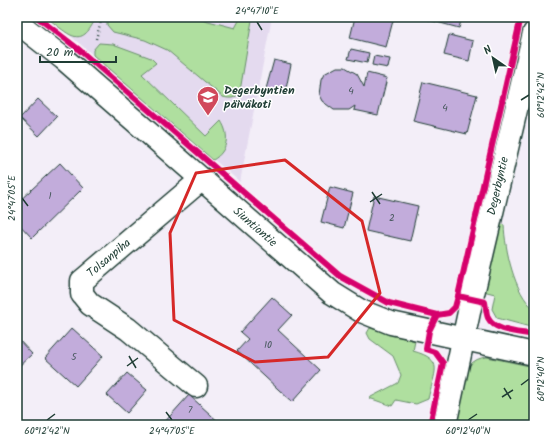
<svg xmlns="http://www.w3.org/2000/svg" width="551" height="442" viewBox="0 0 551 442" font-family="Kalam,sans-serif">
<style>
.built{fill:#e4daef}
.green{fill:#afdf9f;stroke:#678e6a}
.building{fill:#c2acdb;stroke:#1f3d34}
.lines{fill:none;stroke-linecap:round;stroke-linejoin:round}
.minor-casing{stroke:#1f3d34;stroke-width:25}
.tertiary-casing{stroke:#1f3d34;stroke-width:25}
.path{stroke:#1f3d34;stroke-width:2.5;stroke-dasharray:1 3;stroke-linecap:butt}
.minor{stroke:#fff;stroke-width:22}
.tertiary{stroke:#fff;stroke-width:22}
.cycleway-casing{stroke:#fff;stroke-width:8}
.cycleway{stroke:#d6006c;stroke-width:6}
.marked{fill:none;stroke:#d62828;stroke-width:3;stroke-linejoin:round}
.ticks{fill:none;stroke:#1f3d34;stroke-width:1.5}
.labels{text-anchor:middle;dominant-baseline:central;stroke-width:3;stroke-linejoin:round;paint-order:stroke}
.number-label{font-size:10px;fill:#48595e}
.poi-label{font-size:12px;font-weight:bold;fill:#1f3d34;stroke:#fff;text-anchor:start}
.street-label{font-size:12px;fill:#1f3d34;stroke:#fff}
.neatline{fill:none;stroke:#1f3d34;stroke-width:1.5}
.ticks-label{font-size:10px;text-anchor:middle;fill:#1f3d34}
</style>
<rect width="100%" height="100%" fill="#f3eef8"/>
<filter id="ink" filterUnits="userSpaceOnUse"><feTurbulence type="fractalNoise" baseFrequency=".025" numOctaves="2"/><feDisplacementMap in="SourceGraphic" scale="8" xChannelSelector="R" yChannelSelector="G"/><feConvolveMatrix kernelMatrix="1 2 1 2 8 2 1 2 1" color-interpolation-filters="sRGB"/></filter>
<g filter="url(#ink)">
<path class="built" d="M69,17H272L240,182L65,31Z"/>
<g class="green">
<path d="M46,17H96C81,52 68,33 46,17Z"/>
<path d="M107,17H193L235,28L241,17H250L252,20L240,91C236,99 231,99 223,97L167,50L145,40L113,32L107,25Z"/>
<path d="M99,43L113,44L151,58L156,63L142,74L206,136L221,121C230,135 228,151 213,160L93,55V50Z"/>
<path d="M498,223L504,225C505,249 514,293 534,309V328L497,318L492,309L495,294L483,291Z"/>
<path d="M370,328L415,341L413,351C446,360 434,372 428,399L416,404L396,400L392,406L369,398L398,383L401,375L393,356L370,339L367,333Z"/>
<path d="M487,357L534,367V425H453C458,402 457,359 487,357Z"/>
</g>
<g class="building">
<path d="M355,17H394L386,47L350,38Z"/>
<path d="M418,17H462L459,28Z"/>
<path d="M449,35L473,41L469,61L444,55Z"/>
<path d="M351,49L369,53L367,63L348,59Z"/>
<path d="M374,56L390,59L388,68L372,65Z"/>
<path d="M274,60L291,64L285,94L266,89Z"/>
<path d="M337,67H345L357,74L364,87L367,73L387,78L378,115L354,110L355,106L349,110H334L322,101L319,95L321,80L324,74Z"/>
<path d="M423,82L477,95L467,134L413,121Z"/>
<path d="M38,99L57,117L39,136L20,118Z"/>
<path d="M60,163L83,188L32,238L17,222V203Z"/>
<path d="M330,187L353,193L344,228L321,222Z"/>
<path d="M374,196L418,206L410,241L366,231Z"/>
<path d="M272,297L292,315L278,330L321,370L292,402L237,351L248,339L240,332Z"/>
<path d="M72,328L103,356L76,386L45,358Z"/>
<path d="M17,338L32,354L17,368Z"/>
<path d="M127,373L147,390L127,413L107,395Z"/>
<path d="M189,395L222,425H162Z"/>
</g>
<g class="lines">
<g class="minor-casing">
<g id="minor">
<path d="M196,386L128,329L90,304L82,294V281L202,179"/>
<path d="M445,425L472,298L534,33"/>
</g>
</g>
<g class="tertiary-casing">
<path id="tertiary" d="M17,22L64,59L332,293L361,311L391,323L534,354"/>
</g>
<path class="path" d="M96,39L102,17"/>
<use href="#minor" class="minor"/>
<use href="#tertiary" class="tertiary"/>
<g class="cycleway-casing">
<g id="cycleway">
<path d="M37,17L77,48L340,276L389,303L437,315"/>
<path d="M458,296L485,302C486,307 486,313 488,318C495,332 520,332 534,335"/>
<path d="M430,425L443,363L435,352L426,349L429,331L437,315L449,313L455,307L458,296L521,17"/>
</g>
</g>
<use href="#cycleway" class="cycleway"/>
</g>
</g>
<path class="marked" d="M285,160L362,221L380,293L328,357L255,362L174,320L170,233L196,173Z"/>
<path class="ticks" d="M257,22L262,30M521,100L529,95M372,192L380,204M22,198L28,206M370,202L382,194M129,356L136,368M127,366L138,358M521,385L529,379M504,388L511,399M502,397L513,390M166,412L172,420M47,420L55,414M468,420L477,414"/>
<defs>
<g id="school-pin" transform="scale(1.15)"><path d="M0 17L-7.5 6A9.5 9.5 0 1 1 7.5 6Z" fill="#d1495b" stroke="#fff"/><path d="M0-5L7-2L0 1L-7-2ZM-4 1L0 2.5L4 1V4Q0 6-4 4Z" fill="#fff"/></g>
</defs>
<g fill-rule="evenodd">
<use href="#school-pin" x="208" y="97"/>
</g>
<g class="labels">
<g class="number-label">
<text x="351" y="91">4</text>
<text x="445" y="108">4</text>
<text x="50" y="196">1</text>
<text x="392" y="218">2</text>
<text x="268" y="345">10</text>
<text x="74" y="357">5</text>
<text x="190" y="410">7</text>
</g>
<g class="poi-label">
<text x="224" y="90">Degerbyntien<tspan x="224" dy="14">päiväkoti</tspan></text>
</g>
<g class="street-label">
<text transform="translate(498 186) rotate(-77)">Degerbyntie</text>
<text transform="translate(255 227) rotate(41)">Siuntiontie</text>
<text transform="translate(109 258) rotate(-40)">Tolsanpiha</text>
</g>
</g>
<rect width="551" height="442" fill="none" stroke="#fff" stroke-width="44"/>
<g transform="translate(493 58) rotate(326)" stroke="#ffffff" stroke-width="3" paint-order="stroke">
<path d="M0-3L7 15L0 10L-7 15Z" fill="#1f3d34"/>
<text y="-6" font-size="11" font-weight="bold" text-anchor="middle" fill="#1f3d34">N</text>
</g>
<path d="M40 56v6h76v-6" fill="none" stroke="#1f3d34" stroke-width="2"/>
<text x="46" y="56" font-size="12" fill="#1f3d34" stroke="#ffffff" stroke-width="3" paint-order="stroke">20 m</text>
<rect x="22" y="22" width="507" height="398" class="neatline"/>
<g class="ticks-label">
<text x="257" y="14">24°47'10"E</text>
<text transform="translate(540 95) rotate(-90)" y="4">60°12'42"N</text>
<text transform="translate(11 198) rotate(-90)" y="4">24°47'05"E</text>
<text transform="translate(540 379) rotate(-90)" y="4">60°12'40"N</text>
<text x="47" y="434">60°12'42"N</text>
<text x="172" y="434">24°47'05"E</text>
<text x="468" y="434">60°12'40"N</text>
</g>
</svg>
